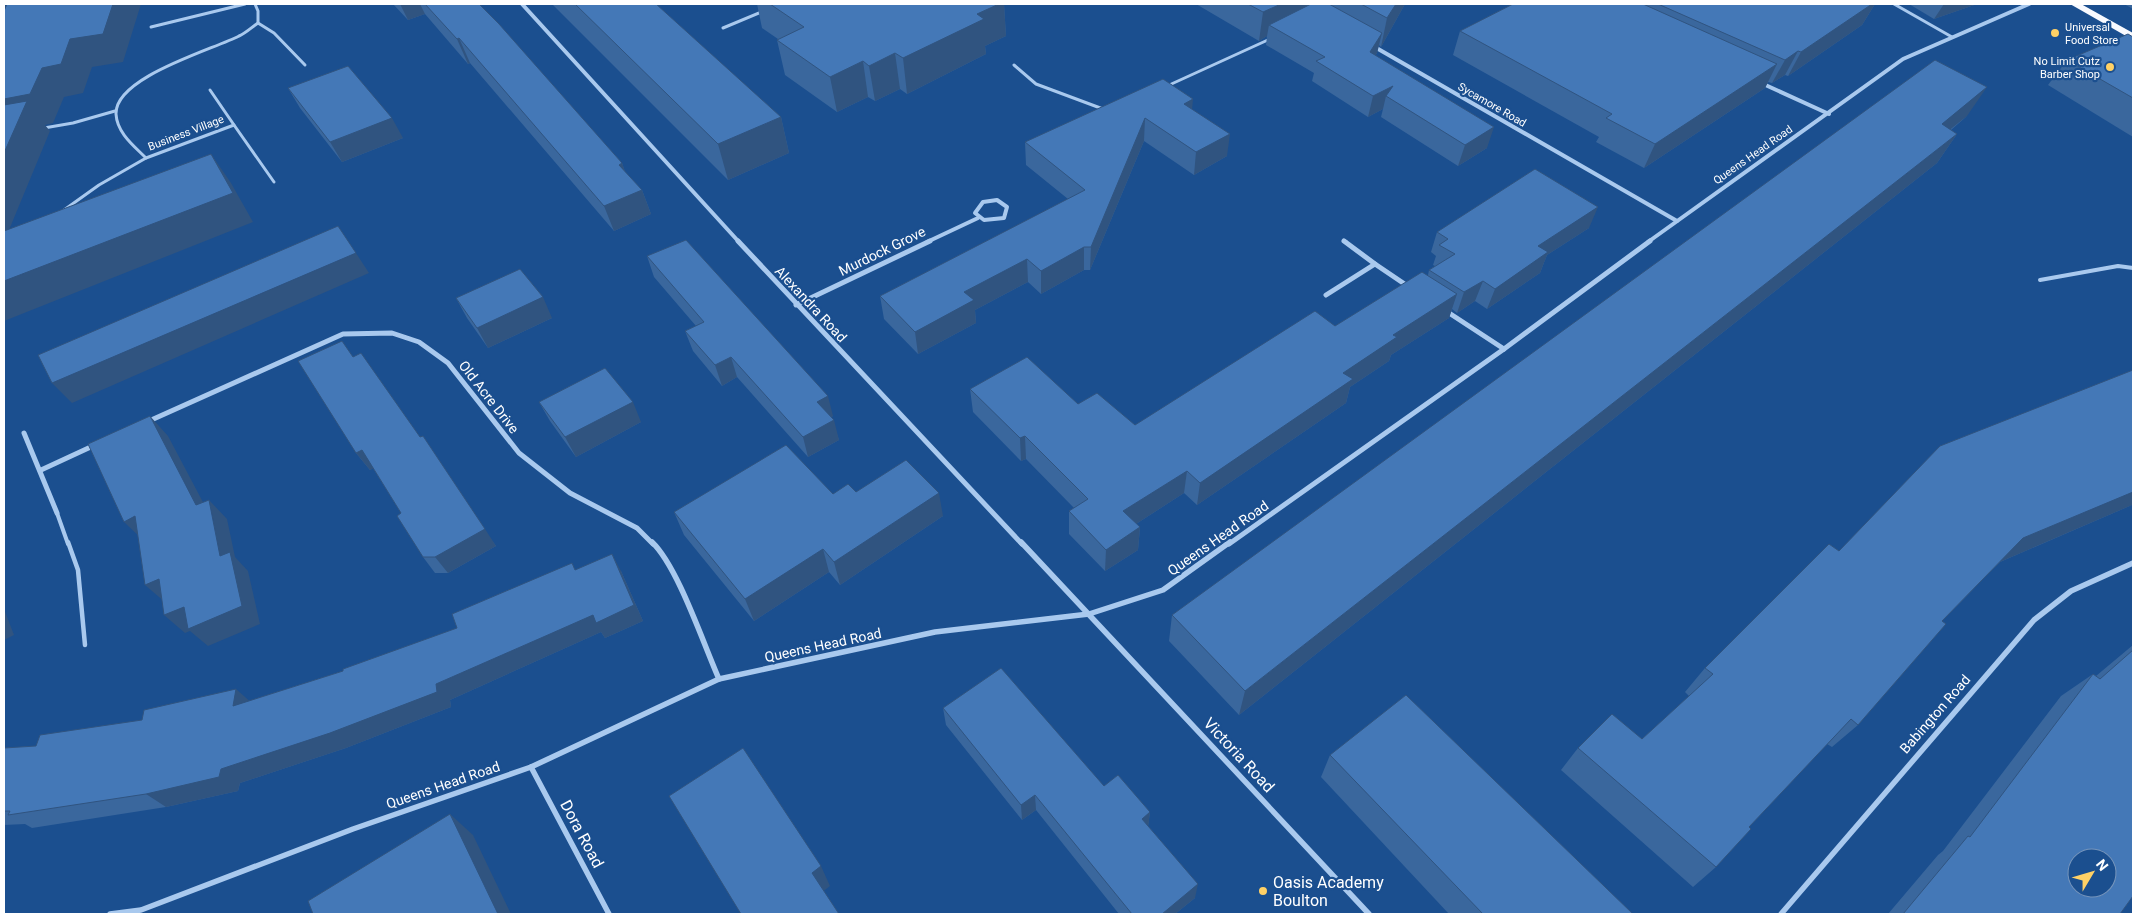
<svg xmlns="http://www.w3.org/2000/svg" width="2137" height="918" viewBox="0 0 2137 918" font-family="Roboto,sans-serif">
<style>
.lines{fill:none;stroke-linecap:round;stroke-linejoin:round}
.service-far2{stroke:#a9c9ee;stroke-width:3}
.service-far1{stroke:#a9c9ee;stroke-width:4}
.service{stroke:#a9c9ee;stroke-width:4.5}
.minor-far2{stroke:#a9c9ee;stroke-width:4}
.minor-far1{stroke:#a9c9ee;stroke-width:5}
.minor{stroke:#a9c9ee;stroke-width:5.5}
.trunk{fill:#f8faff;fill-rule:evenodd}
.wall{fill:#3a679d}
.shaded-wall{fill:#305480}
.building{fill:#4478b7;stroke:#305480;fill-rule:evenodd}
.poi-dot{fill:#ffd166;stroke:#1b4f8f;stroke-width:2}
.labels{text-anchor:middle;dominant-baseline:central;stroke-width:4.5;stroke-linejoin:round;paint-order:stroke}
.far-poi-label{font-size:11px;fill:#fff;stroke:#1b4f8f;text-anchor:start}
.far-street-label{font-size:11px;fill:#fff;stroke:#1b4f8f}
.street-label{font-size:14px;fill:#fff;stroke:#1b4f8f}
.near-street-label{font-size:16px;fill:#fff;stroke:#1b4f8f}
.near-poi-label{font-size:16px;fill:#fff;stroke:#1b4f8f;text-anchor:start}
</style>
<rect width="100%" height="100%" fill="#1b4f8f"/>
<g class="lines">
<g class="service-far2">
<path d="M255,4L258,11V23C252,27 246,33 239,36C212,50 115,77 116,114C117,133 134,146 146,158L234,125L274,182"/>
<path d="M1894,4L1952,37"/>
<path d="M258,23L274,33L305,65"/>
<path d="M151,27L245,4"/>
<path d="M723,28L764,11"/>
<path d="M1014,65L1036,84L1103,109"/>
<path d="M1167,86L1270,39"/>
<path d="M210,90L234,125"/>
<path d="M44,128L73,123L115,111"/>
<path d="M64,210L99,185L146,158"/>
</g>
<g class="service-far1">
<path d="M2040,280L2118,266L2133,268"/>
<path d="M57,513L68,544"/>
</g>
<path class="service" d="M68,542L78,570L85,645"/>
<g class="minor-far2">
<path d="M522,4L739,242"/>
<path d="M1373,46L1677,221"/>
<path d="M1761,83L1829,114"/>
<path d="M997,200L1007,207L1004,218L984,220L975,213L983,202Z"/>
<path d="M1344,241L1346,242"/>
<path d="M927,242L978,218"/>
<path d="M1648,242L1903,59L2029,4"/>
</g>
<g class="minor-far1">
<path d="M738,241L1022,544"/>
<path d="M1344,241L1375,264"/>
<path d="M1326,295L1375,264L1409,287"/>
<path d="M796,305L930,241"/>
<path d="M1446,311L1504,349"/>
<path d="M149,421L343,334L392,333L419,342L448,363L519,453L570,493L637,528L653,544"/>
<path d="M24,433L57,513"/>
<path d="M41,470L95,445"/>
<path d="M1229,544L1504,349L1650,241"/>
</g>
<g class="minor">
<path d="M652,542C678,567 703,643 719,679"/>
<path d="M1021,542L1369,914"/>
<path d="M531,767L609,914"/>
<path d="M110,914L141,910L353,829L531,767L719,679L935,632L1089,614L1163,590L1230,542"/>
<path d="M1781,914L2034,620L2071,591L2133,563"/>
</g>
<path class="trunk" d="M2070,4H2081L2133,33V40Z"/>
</g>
<g class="wall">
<path d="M393,4H479L622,163L625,172L642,190L651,214L614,231L470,63L468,64L425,14L408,20Z"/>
<path d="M552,4H656L781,117L789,153L728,180Z"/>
<path d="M757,4H1004L1006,36L985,46L986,54L907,94L900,89L875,101L868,97L837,112L785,75L777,40L778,39L762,28Z"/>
<path d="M1196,4H1405L1381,47L1379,45L1377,53L1375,56L1487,148L1458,166L1381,117L1383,109L1368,117L1312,81L1314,73L1266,45L1267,36L1259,41Z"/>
<path d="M1513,4H1875L1862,25L1788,76L1785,75L1772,83L1768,82L1765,88L1644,168L1596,142L1599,137L1453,55L1460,31Z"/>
<path d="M1909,4H1977L1934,19Z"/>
<path d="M2124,4H2133V9Z"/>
<path d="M2133,37V137L2048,85L2067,60Z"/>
<path d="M288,88L403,138L342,162L300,108Z"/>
<path d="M1192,109L1227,156L1194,175L1144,141L1090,270H1084L1041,294L1028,282L975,310L976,323L918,354L884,319L880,296L1068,199L1026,165L1025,142Z"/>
<path d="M1967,116L1951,130L1957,134L1937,163L1239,715L1169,641L1172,615Z"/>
<path d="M1589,228L1547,255L1540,273L1487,309L1475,301L1457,313L1452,309L1449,318L1391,355L1389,361L1350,387L1346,403L1197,505L1184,493L1136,524L1140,527L1138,550L1105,571L1069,534V511L1074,508L1026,459L1021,461L973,412L970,389L1078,404L1135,425L1335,326L1428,275L1429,270L1435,266L1433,265L1436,256L1431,252L1437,232Z"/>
<path d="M647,256L833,416L831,417L839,440L808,457L737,377L722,386L693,351L685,331L696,326L654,277Z"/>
<path d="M456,298L552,318L488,348L467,318Z"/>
<path d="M353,357L496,546L448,573H435L423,557L401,513L373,468L370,470L356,453Z"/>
<path d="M539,402L641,422L576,457L550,421Z"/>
<path d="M856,492L943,516L840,585L829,572L754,621L684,535L674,512Z"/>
<path d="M2132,505L2000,562L1942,621L1858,725L1832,747L1827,744L1749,827L1716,867L1693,887L1561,770L1578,748L1642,739L1689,696L1685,692L1705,668L1839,551Z"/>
<path d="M576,570L621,571L643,621L605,638L601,632L561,650L450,700L451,707L346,748L240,783L238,791L166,807L32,828L25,824L4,825V748L36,746L142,720L249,701L343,671L457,628Z"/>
<path d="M2133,645V896L2120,914H1888L1938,855L1943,851L2061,696L2093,674L2096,676Z"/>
<path d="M943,708L1104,786L1150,812L1148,826L1195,898L1175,914H1119L1036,810L1022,820L946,725Z"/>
<path d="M1330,755L1633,914H1449L1321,777Z"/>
</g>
<g class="shaded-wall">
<path d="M113,4H141L123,62L92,67L83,93L64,97L53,123L45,125L50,131L4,242V99L42,68L70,39Z"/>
<path d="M400,4H420L425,14L408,20Z"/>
<path d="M999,4H1004L1006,36L985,46L986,54L907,94L903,58L977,14Z"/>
<path d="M1281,4H1312L1269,25L1267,36L1259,41L1263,12Z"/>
<path d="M1396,4H1405L1381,47L1387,18Z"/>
<path d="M1872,4H1875L1862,25L1788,76L1801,52Z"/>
<path d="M1944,4H1977L1934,19Z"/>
<path d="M1382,33L1377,53L1365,73L1370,52Z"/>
<path d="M459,38L470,63L468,64L457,39Z"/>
<path d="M1798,51L1785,75L1772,83L1785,60Z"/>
<path d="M895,53L900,89L875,101L869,66Z"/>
<path d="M863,61L868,97L837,112L830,77Z"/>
<path d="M1777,64L1765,88L1644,168L1655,144Z"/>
<path d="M1393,86L1386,96L1383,109L1368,117L1373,96Z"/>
<path d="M1987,87L1967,116L1922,152L1942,124Z"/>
<path d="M1193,99L1191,122L1184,104Z"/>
<path d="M781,117L789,153L728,180L718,144Z"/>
<path d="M392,118L403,138L342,162L330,142Z"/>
<path d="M1145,118L1144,141L1090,270L1091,247Z"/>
<path d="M1494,127L1487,148L1458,166L1465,145Z"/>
<path d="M1230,134L1227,156L1194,175L1196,152Z"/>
<path d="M1957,134L1937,163L1239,715L1245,691Z"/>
<path d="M211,154L231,183L253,222L4,321V281Z"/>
<path d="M622,163L631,188L619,165Z"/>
<path d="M642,190L651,214L614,231L604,206Z"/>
<path d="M1598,207L1589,228L1547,255L1540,273L1487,309L1495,289L1538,246Z"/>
<path d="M1084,247V270L1041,294V271Z"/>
<path d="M356,253L369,273L72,403L52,383Z"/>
<path d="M1027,259L1028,282L975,310L976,323L918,354L915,332L964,292Z"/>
<path d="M1483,281L1475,301L1457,313L1464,292Z"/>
<path d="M1457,294L1449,318L1391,355L1389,361L1350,387L1346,403L1197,505L1200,483L1393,335Z"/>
<path d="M543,297L552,318L488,348L477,328Z"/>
<path d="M731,357L737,377L722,386L715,365Z"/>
<path d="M828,396L833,416L822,422L817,402Z"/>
<path d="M633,402L641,422L576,457L565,437Z"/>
<path d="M150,416L168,436L214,523L209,500L227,519L235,557L248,571L260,624L208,646L190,631L185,633L164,615L220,556L196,505Z"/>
<path d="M834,420L839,440L808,457L803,437Z"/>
<path d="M1025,436L1026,459L1021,461L1020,438Z"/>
<path d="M362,450L375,468L370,470L356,453Z"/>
<path d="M1187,471L1184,493L1122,533L1123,511Z"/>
<path d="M2133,492V504L2132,505L1995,564L2023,538Z"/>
<path d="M939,493L943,516L840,585L834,562Z"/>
<path d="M135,516L144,541L124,522Z"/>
<path d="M1140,527L1138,550L1105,571L1106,550Z"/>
<path d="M485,529L496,546L448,573L435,557Z"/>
<path d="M823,549L829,572L754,621L745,599Z"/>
<path d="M612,554L621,571L643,621L605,638L601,632L561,650L450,700L451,707L346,748L240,783L238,791L166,807L146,794L221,769L436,684L593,615Z"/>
<path d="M159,579L166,603L145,585Z"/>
<path d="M4,609L14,635L4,640Z"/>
<path d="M236,689L253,704L233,706Z"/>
<path d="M1035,795L1036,810L1022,820L1021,805Z"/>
<path d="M1150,812L1148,828L1142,819Z"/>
<path d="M450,814L473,835L511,914H498Z"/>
<path d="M821,866L830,886L821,893L812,873Z"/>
<path d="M1198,884L1195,898L1175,914H1162Z"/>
</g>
<g class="building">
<path d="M7,4H113L103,34L70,39L61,64L42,68L30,94L4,99V11Z"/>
<path d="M425,4H479L499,24L622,163L619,165L642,190L604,206L459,38L457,39Z"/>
<path d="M575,4H656L781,117L718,144Z"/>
<path d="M770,4H999L977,14L984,19L903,58L895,53L869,66L863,61L830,77L777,40L804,27Z"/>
<path d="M1248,4H1281L1263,12Z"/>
<path d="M1311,4H1329L1382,33L1370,52L1494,127L1465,145L1386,96L1393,86L1373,96L1316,61L1325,57L1269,25Z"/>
<path d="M1361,4H1396L1387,18Z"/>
<path d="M1513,4H1643L1777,64L1655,144L1606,118L1612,114L1460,31Z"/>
<path d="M1658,4H1872L1801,52L1798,51L1785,60Z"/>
<path d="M2128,34L2133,37V98L2067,60Z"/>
<path d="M1935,60L1987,87L1942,124L1957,134L1245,691L1172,615Z"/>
<path d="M348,66L392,118L330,142L288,88Z"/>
<path d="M1163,79L1193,99L1184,104L1230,134L1196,152L1145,118L1091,247H1084L1041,271L1027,259L964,292L974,300L915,332L880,296L1085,190L1025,142Z"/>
<path d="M27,101L4,153V105Z"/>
<path d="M211,154L233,193L4,281V231Z"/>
<path d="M1535,169L1598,207L1538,246L1548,252L1495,289L1483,281L1464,292L1429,270L1455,254L1439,245L1448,239L1437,232Z"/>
<path d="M338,226L356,253L52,383L38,355Z"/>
<path d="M686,240L828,396L817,402L834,420L803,437L731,357L715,365L685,331L704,322L647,256Z"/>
<path d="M520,269L543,297L477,328L456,298Z"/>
<path d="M1422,272L1457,294L1393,335L1397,337L1343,373L1353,379L1200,483L1187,471L1123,511L1140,527L1106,550L1069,511L1088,499L1025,436L1020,438L970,389L1027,357L1078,404L1097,393L1135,425L1315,311L1335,326Z"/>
<path d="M342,341L353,357L361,353L420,437L423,436L485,529L435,557H423L397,516L401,513L362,450L356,453L298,361Z"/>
<path d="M605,368L633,402L565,437L539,402Z"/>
<path d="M2133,370V492L2023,538L1942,621L1946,624L1858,725L1851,719L1749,827L1751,829L1716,867L1578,748L1612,714L1642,739L1713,674L1705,668L1829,544L1839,551L1940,446Z"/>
<path d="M150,416L196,505L209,500L220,556L230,552L242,606L188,629L184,607L164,615L159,579L145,585L135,516L124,522L88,444Z"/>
<path d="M786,445L833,494L848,484L856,492L906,460L939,493L834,562L823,549L745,599L674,512Z"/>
<path d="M612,554L634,605L596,623L593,615L550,634L436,684L437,692L330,733L221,769L219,777L146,794L8,815L10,811H4V748L36,746L40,735L142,720L144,710L236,689L233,706L343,671V669L457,628L452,614L572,563L575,570Z"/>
<path d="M2133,650V896L2120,914H1903L1968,836L1970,837L2093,674L2100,679ZM2077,858H2107V888H2077Z"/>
<path d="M1001,668L1104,786L1118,775L1150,812L1142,819L1198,884L1162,914H1132L1035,795L1021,805L943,708Z"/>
<path d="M1406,695L1633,914H1483L1330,755Z"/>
<path d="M743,748L821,866L812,873L839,914H741L669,796Z"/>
<path d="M450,814L498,914H313L308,901Z"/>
</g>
<g class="poi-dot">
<circle cx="2055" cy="33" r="5"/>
<circle cx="2110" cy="67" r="5"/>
<circle cx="1263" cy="891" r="5"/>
</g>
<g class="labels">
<g class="far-poi-label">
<text x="2065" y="27">Universal<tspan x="2065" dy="13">Food Store</tspan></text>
<text x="2100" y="61" text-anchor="end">No Limit Cutz<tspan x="2100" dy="13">Barber Shop</tspan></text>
</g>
<g class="far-street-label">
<text transform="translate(1492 105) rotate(30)">Sycamore Road</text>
<text transform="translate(186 133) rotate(-21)">Business Village</text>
<text transform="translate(1753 155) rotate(-35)">Queens Head Road</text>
</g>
<g class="street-label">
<text transform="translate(882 251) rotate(-26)">Murdock Grove</text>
<text transform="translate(811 304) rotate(47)">Alexandra Road</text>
<text transform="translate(489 397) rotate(52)">Old Acre Drive</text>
<text transform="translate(1218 538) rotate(-35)">Queens Head Road</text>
<text transform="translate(823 645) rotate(-12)">Queens Head Road</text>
<text transform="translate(1935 714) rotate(-49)">Babington Road</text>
<text transform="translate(443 785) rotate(-19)">Queens Head Road</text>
</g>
<g class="near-street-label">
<text transform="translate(1239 755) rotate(47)">Victoria Road</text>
<text transform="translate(582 834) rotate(62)">Dora Road</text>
</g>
<g class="near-poi-label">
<text x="1273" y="882">Oasis Academy<tspan x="1273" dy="18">Boulton</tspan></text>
</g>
</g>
<rect width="2137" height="918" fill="none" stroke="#ffffff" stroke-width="10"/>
<g transform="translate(2092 873) rotate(52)"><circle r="24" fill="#1b4f8f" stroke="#7695bc"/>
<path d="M0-4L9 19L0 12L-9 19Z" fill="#ffd166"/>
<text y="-8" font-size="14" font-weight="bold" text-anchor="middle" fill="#ffffff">N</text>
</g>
</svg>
